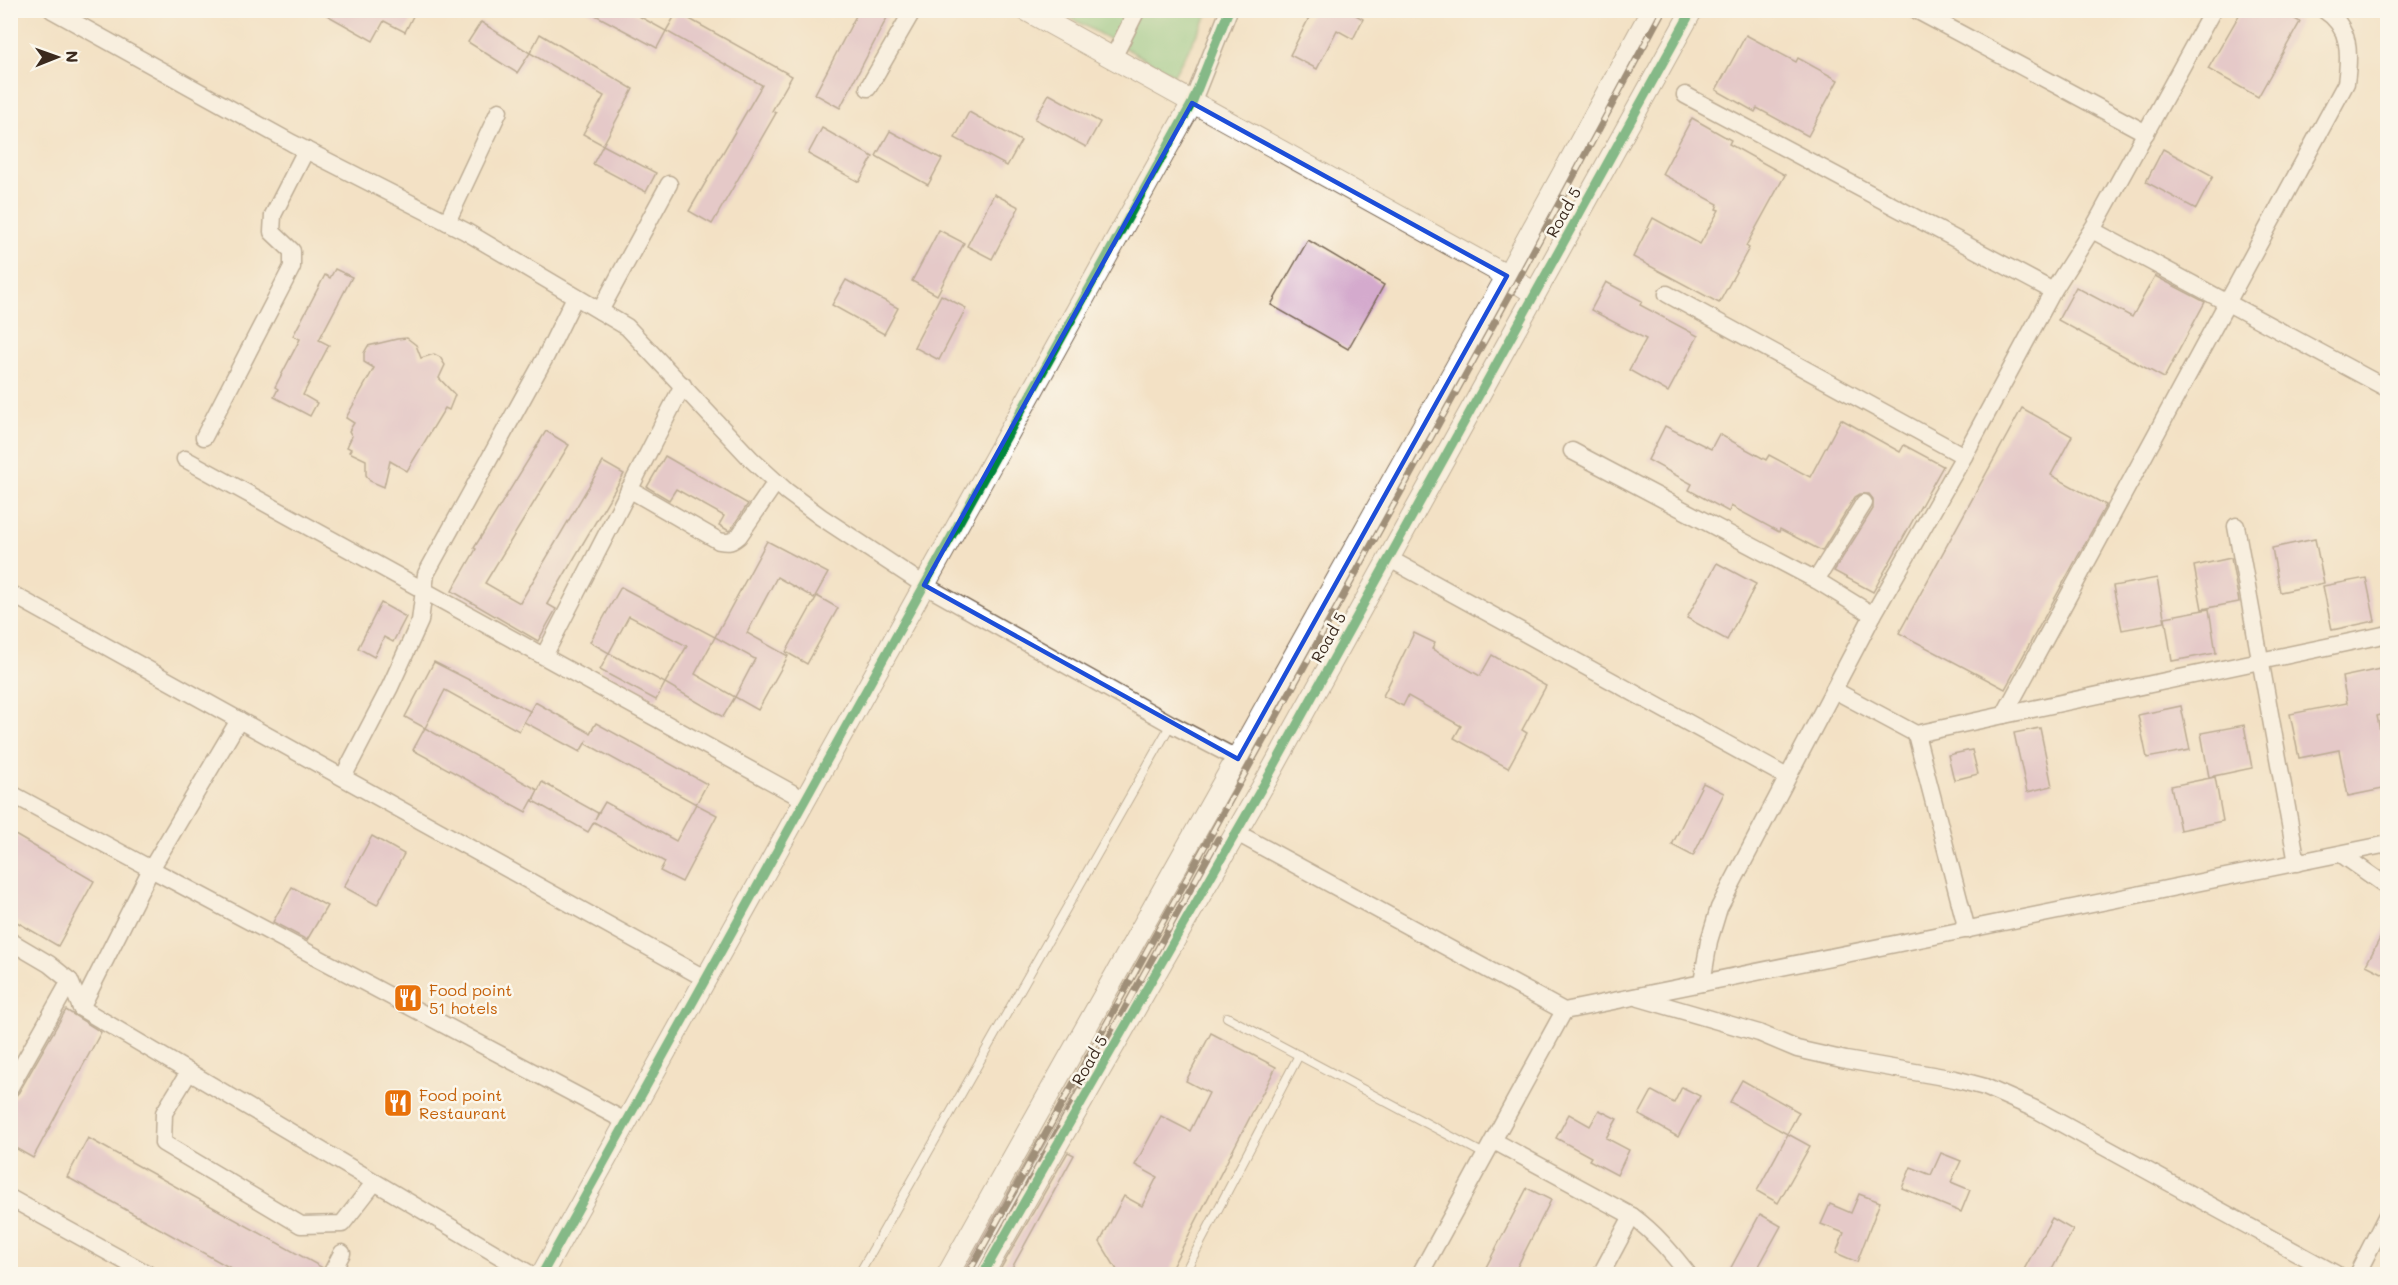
<svg xmlns="http://www.w3.org/2000/svg" width="2398" height="1285" viewBox="0 0 2398 1285" font-family="Mali,sans-serif">
<style>
.green{fill:#83cb86;stroke:#5f7a52;stroke-width:1.5}
.building{fill:#d4aacd}
.lines{fill:none;stroke-linecap:round;stroke-linejoin:round}
.service-casing{stroke:#7b6a58;stroke-width:10}
.minor-casing{stroke:#7b6a58;stroke-width:19}
.tertiary-casing{stroke:#7b6a58;stroke-width:23}
.service{stroke:#fff;stroke-width:8}
.minor{stroke:#fff;stroke-width:16}
.tertiary{stroke:#fff;stroke-width:21}
.rail-casing{stroke:#3b2a1e;stroke-width:7}
.rail{stroke:#fbf7ec;stroke-width:4.5;stroke-dasharray:14;stroke-linecap:butt}
.cycleway-casing{stroke:#fbf7ec;stroke-width:13}
.cycleway{stroke:#00873e;stroke-width:9}
.marked{fill:none;stroke:#1d4ed8;stroke-width:4.5;stroke-linejoin:round}
.labels{text-anchor:middle;dominant-baseline:central;stroke-width:5;stroke-linejoin:round;paint-order:stroke}
.street-label{font-size:16px;fill:#3b2a1e;stroke:#fbf7ec}
.food-label{font-size:16px;fill:#c56008;stroke:#fbf7ec;text-anchor:start}
</style>
<rect width="100%" height="100%" fill="#fbf7ec"/>
<filter id="ink" filterUnits="userSpaceOnUse"><feTurbulence type="fractalNoise" baseFrequency=".0167" numOctaves="2"/><feDisplacementMap in="SourceGraphic" scale="12" xChannelSelector="R" yChannelSelector="G"/><feConvolveMatrix kernelMatrix="1 2 1 2 8 2 1 2 1" color-interpolation-filters="sRGB"/></filter>
<filter id="wash" filterUnits="userSpaceOnUse"><feTurbulence type="fractalNoise" baseFrequency=".008" numOctaves="4" result="noise"/><feDisplacementMap in="SourceGraphic" scale="24" xChannelSelector="R" yChannelSelector="G"/><feGaussianBlur stdDeviation="1.35" result="paint"/><feColorMatrix in="noise" values="0 0 0 0 0 0 0 0 0 0 0 0 0 0 0 0 0 1.4 0 .05"/><feComposite in="paint" operator="in"/></filter>
<g filter="url(#wash)">
<rect width="100%" height="100%" fill="#f3e1c5"/>
<path class="green" d="M1058,11H1210L1174,75Z"/>
<g id="blocks">
<g class="building">
<path d="M318,10H416L405,32L384,21L373,41Z"/>
<path d="M586,10H628L666,31L657,48Z"/>
<path d="M859,10H891L840,108L815,94Z"/>
<path d="M1313,10H1347L1363,19L1353,39L1337,30L1317,69L1290,55Z"/>
<path d="M2242,10H2280L2300,22L2258,97L2208,69Z"/>
<path d="M677,12L792,76L772,111L776,113L712,224L689,211L762,85L666,31Z"/>
<path d="M481,22L530,53L517,73L468,42Z"/>
<path d="M540,34L633,89L603,145L583,134L604,96L530,53Z"/>
<path d="M1746,35L1796,62L1798,58L1838,80L1808,136L1757,108L1755,112L1716,90Z"/>
<path d="M1049,94L1100,122L1086,147L1035,119Z"/>
<path d="M969,112L1021,141L1007,166L955,138Z"/>
<path d="M1692,118L1731,140L1729,144L1785,175L1746,246L1749,248L1719,303L1633,257L1653,218L1700,244L1719,210L1716,209L1718,204L1662,174Z"/>
<path d="M822,128L873,157L859,182L808,154Z"/>
<path d="M890,131L942,159L928,185L876,156Z"/>
<path d="M603,145L656,173L646,192L593,164Z"/>
<path d="M2163,149L2213,176L2196,209L2146,182Z"/>
<path d="M994,194L1019,207L992,259L967,246Z"/>
<path d="M939,230L964,243L937,295L912,281Z"/>
<path d="M1308,240L1384,285L1348,349L1271,305Z"/>
<path d="M335,269L352,277L319,340L329,345L303,395L317,403L310,416L274,397L278,389L275,387L300,339L293,336L325,275L330,278Z"/>
<path d="M2155,276L2205,302L2164,378L2058,320L2076,287L2132,317Z"/>
<path d="M846,280L898,308L884,334L832,305Z"/>
<path d="M1606,282L1642,301L1640,305L1698,336L1668,392L1629,370L1646,339L1591,310Z"/>
<path d="M941,295L966,308L939,360L914,347Z"/>
<path d="M407,338L416,345L421,358L434,354L440,357L445,365L439,378L455,395L449,410L445,408L407,471L390,461L384,487L370,481L366,475V460L349,452L351,449L347,447L352,436L349,431L354,423L346,418L374,368L364,362V353L368,346L397,339Z"/>
<path d="M2022,408L2072,436L2051,475L2106,505L2005,689L1899,633Z"/>
<path d="M1841,419L1900,452L1904,445L1943,466L1873,592L1834,571L1873,509V499L1869,494H1860L1855,497L1822,551L1780,529L1779,532L1731,506L1729,512L1689,490L1692,484L1648,460L1665,426L1711,449L1719,434L1766,460L1769,455L1810,477Z"/>
<path d="M546,431L569,445L485,583L520,603L603,462L624,474L547,604L556,609L538,641L452,591L476,549L474,548Z"/>
<path d="M665,456L748,504L731,529L729,531L719,525L724,516L676,489L669,500L647,487Z"/>
<path d="M2315,539L2324,583L2280,592L2272,548Z"/>
<path d="M767,541L828,573L814,598L777,577L747,633L788,656L758,710L735,697L755,659L715,637Z"/>
<path d="M2231,558L2239,602L2202,609L2194,566Z"/>
<path d="M1717,563L1756,584L1727,640L1687,618Z"/>
<path d="M2157,578L2165,622L2122,630L2113,586Z"/>
<path d="M2366,578L2375,621L2332,630L2323,586Z"/>
<path d="M621,587L715,637L695,674L735,697L723,717L665,683L687,646L629,616L609,653L590,642Z"/>
<path d="M817,596L838,608L807,664L786,652Z"/>
<path d="M381,603L406,617L393,642L384,637L374,657L358,648Z"/>
<path d="M2209,609L2216,653L2172,661L2165,617Z"/>
<path d="M1414,633L1435,643L1432,649L1480,676L1492,655L1546,686L1522,730L1527,733L1508,768L1454,738L1461,726L1408,696L1403,706L1383,696Z"/>
<path d="M609,653L665,683L656,700L600,670Z"/>
<path d="M434,662L530,711L519,731L445,690L425,728L405,717Z"/>
<path d="M2385,668L2388,681V713L2377,716L2388,769V788L2348,796L2339,750L2299,758L2290,714L2347,703L2342,677Z"/>
<path d="M535,702L590,733L596,723L707,784L696,804L585,743L587,740L580,752L524,722Z"/>
<path d="M2181,706L2190,750L2147,758L2138,715Z"/>
<path d="M2244,725L2252,768L2209,777L2201,733Z"/>
<path d="M425,728L538,790L526,812L413,750Z"/>
<path d="M2040,728L2052,786L2027,792L2014,733Z"/>
<path d="M1972,750L1978,774L1954,780L1948,755Z"/>
<path d="M2215,777L2223,821L2180,830L2171,786Z"/>
<path d="M542,782L598,813L595,819L605,802L676,841L696,804L717,815L682,882L660,871L665,862L594,822L588,832L533,801Z"/>
<path d="M1703,783L1724,793L1693,856L1672,845Z"/>
<path d="M10,832L94,881L58,946L10,918Z"/>
<path d="M372,836L404,854L377,905L344,887Z"/>
<path d="M292,887L327,906L307,940L273,922Z"/>
<path d="M2388,923V976L2366,965Z"/>
<path d="M66,1010L101,1032L33,1158L10,1145V1102L19,1092Z"/>
<path d="M1211,1033L1276,1067L1168,1275H1120L1100,1242L1124,1196L1142,1206L1157,1177L1135,1165L1161,1116L1190,1131L1209,1093L1186,1081Z"/>
<path d="M1742,1080L1799,1112L1787,1134L1730,1102Z"/>
<path d="M1682,1087L1700,1096L1678,1137L1639,1115L1652,1091L1674,1103Z"/>
<path d="M1599,1110L1617,1119L1606,1138L1629,1150L1617,1175L1589,1160L1591,1157L1556,1138L1569,1114L1590,1126Z"/>
<path d="M1788,1134L1810,1146L1778,1203L1757,1191Z"/>
<path d="M1040,1136L1046,1139L972,1268L970,1275H962Z"/>
<path d="M88,1138L323,1268L321,1275H243L67,1177Z"/>
<path d="M1068,1152L1074,1155L1008,1275H997Z"/>
<path d="M1941,1153L1961,1161L1951,1182L1970,1190L1961,1212L1902,1188L1911,1167L1931,1175Z"/>
<path d="M1527,1188L1551,1200L1513,1275H1482Z"/>
<path d="M1859,1194L1880,1202L1857,1262L1836,1253L1844,1233L1821,1224L1830,1204L1851,1213Z"/>
<path d="M1760,1214L1781,1226L1754,1275H1727Z"/>
<path d="M2052,1218L2073,1230L2049,1275H2021Z"/>
</g>
</g>
</g>
<g filter="url(#ink)">
<use href="#blocks" fill-opacity="0" stroke="#7b6a58" stroke-width="1.5"/>
<g class="lines">
<g class="service-casing">
<g id="service">
<path d="M1227,1017L1486,1155"/>
<path d="M859,1274L1171,724"/>
<path d="M1184,1274L1299,1055"/>
</g>
</g>
<g class="minor-casing">
<g id="minor">
<path d="M52,10L292,143L465,231L627,327L751,459L786,491L821,517L924,585L1171,724L1238,759"/>
<path d="M1916,10L2146,133"/>
<path d="M1113,58L1137,10"/>
<path d="M868,88L913,10"/>
<path d="M1685,95L2053,291"/>
<path d="M1192,103L1229,10"/>
<path d="M447,222L499,111"/>
<path d="M2092,230L2388,389"/>
<path d="M1667,294L1964,456L2053,291L2096,223L2213,10"/>
<path d="M600,311L669,184"/>
<path d="M204,437L292,267V251L272,232L273,215L306,150"/>
<path d="M1572,451L1816,580L1873,615L1964,456"/>
<path d="M185,459L805,800"/>
<path d="M629,489L719,541C729,543 732,542 739,536L776,482"/>
<path d="M2236,526L2297,863"/>
<path d="M1388,558L1787,777"/>
<path d="M1816,580L1864,503"/>
<path d="M10,593L706,979"/>
<path d="M544,656L683,385"/>
<path d="M1834,690L1916,734L2004,715L2346,83C2350,54 2351,27 2324,10"/>
<path d="M2004,715L2388,634"/>
<path d="M1916,734L1967,930"/>
<path d="M343,777L390,687L420,621L426,574L546,356L575,297"/>
<path d="M10,793L151,869L239,720"/>
<path d="M1237,833L1564,1011L2388,844"/>
<path d="M2341,854L2388,887"/>
<path d="M10,941L49,964L70,981L81,1008L151,869L627,1122"/>
<path d="M1702,983L1709,941L1719,908L1873,615"/>
<path d="M1639,998L1759,1033L1797,1049L1846,1060L1955,1079L1985,1087L2035,1109L2336,1274"/>
<path d="M81,1008L530,1274"/>
<path d="M189,1072L164,1113L163,1143L301,1225L342,1224L374,1183"/>
<path d="M10,1087L70,981"/>
<path d="M1494,1141L1632,1216C1655,1233 1671,1252 1688,1274"/>
<path d="M10,1198L148,1274"/>
<path d="M331,1274L342,1253"/>
<path d="M1420,1274L1564,1011"/>
<path d="M1601,1274L1632,1216"/>
<path d="M2357,1274L2388,1213"/>
</g>
</g>
<g class="tertiary-casing">
<g id="tertiary">
<path d="M1026,10L1507,276L1534,293"/>
<path d="M542,1274L1192,103"/>
<path d="M948,1274L1507,276L1652,10"/>
<path d="M983,1274L1268,777L1692,10"/>
</g>
</g>
<use href="#service" class="service"/>
<use href="#minor" class="minor"/>
<use href="#tertiary" class="tertiary"/>
<g class="rail-casing">
<g id="rail">
<path d="M968,1274L1508,298L1663,10"/>
<path d="M979,1274L1218,839"/>
</g>
</g>
<use href="#rail" class="rail"/>
<g class="cycleway-casing">
<g id="cycleway">
<path d="M542,1274L1192,103L1229,10"/>
<path d="M983,1274L1268,777L1692,10"/>
</g>
</g>
<use href="#cycleway" class="cycleway"/>
</g>
</g>
<path d="M0 0H2398V1285H0ZM1192,103L1507,276L1238,759L924,585Z" fill="#f3e1c5" fill-opacity=".55" fill-rule="evenodd"/>
<path class="marked" d="M1192,103L1507,276L1238,759L924,585Z"/>
<defs>
<g id="restaurant-square" transform="scale(1.5)"><rect x="-9" y="-9" width="18" height="18" rx="4" fill="#e8710a" stroke="#fbf7ec"/><path d="M-5-6h1v4h1v-4h1v4h1v-4h1v5L-1.5 .5V6h-2V.5L-5-1ZM5-6V6H3V1.5H1.5Q1.5-4 5-6Z" fill="#fff"/></g>
</defs>
<g fill-rule="evenodd">
<use href="#restaurant-square" x="408" y="998"/>
<use href="#restaurant-square" x="398" y="1103"/>
</g>
<g class="labels">
<g class="street-label">
<text transform="translate(1563 212) rotate(-61)">Road 5</text>
<text transform="translate(1328 637) rotate(-61)">Road 5</text>
<text transform="translate(1089 1060) rotate(-60)">Road 5</text>
</g>
<g class="food-label">
<text x="429" y="989">Food point<tspan x="429" dy="18">51 hotels</tspan></text>
<text x="419" y="1094">Food point<tspan x="419" dy="18">Restaurant</tspan></text>
</g>
</g>
<rect width="2398" height="1285" fill="none" stroke="#fbf7ec" stroke-width="36"/>
<g transform="translate(57 57) rotate(89)" stroke="#fbf7ec" stroke-width="4.5" paint-order="stroke">
<path d="M0-4.5L10 22L0 15L-10 22Z" fill="#3b2a1e"/>
<text y="-9" font-size="16" font-weight="bold" text-anchor="middle" fill="#3b2a1e">N</text>
</g>
</svg>
